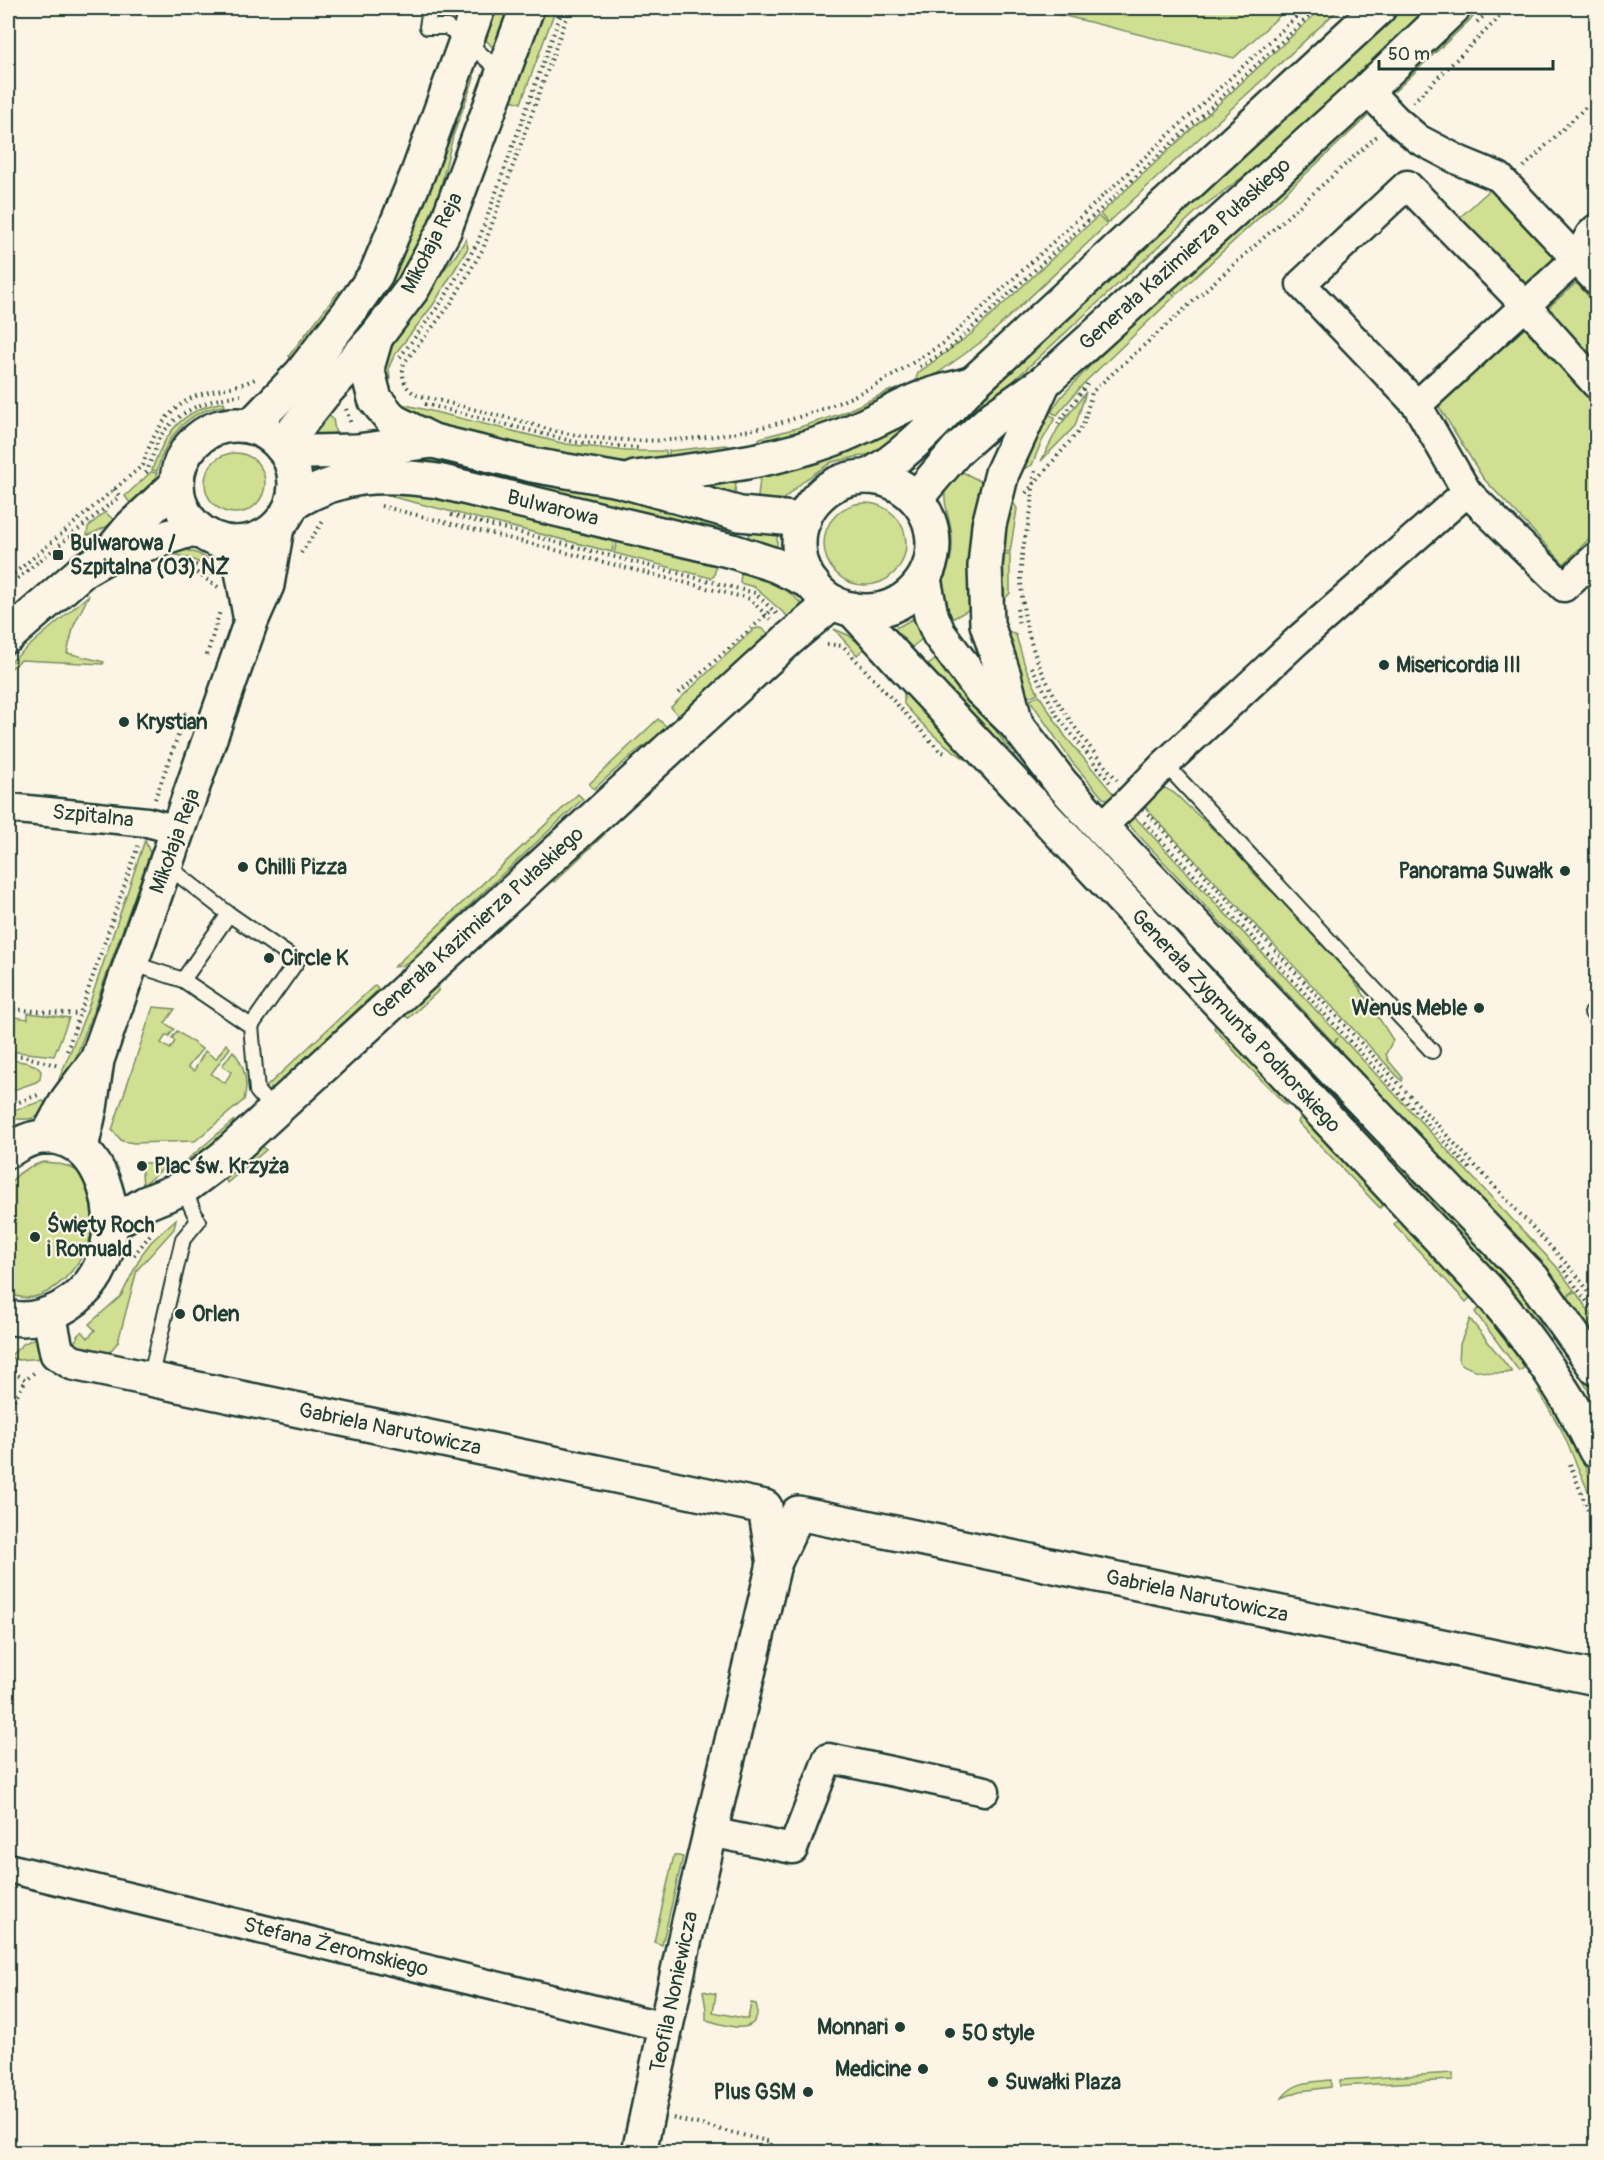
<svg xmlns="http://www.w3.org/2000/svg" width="1604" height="2160" viewBox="0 0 1604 2160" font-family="Pangolin,sans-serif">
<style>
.green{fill:#d1df92;stroke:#788e63;stroke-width:1.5}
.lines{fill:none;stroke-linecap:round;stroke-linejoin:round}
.lane-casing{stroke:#1f3d34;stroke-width:18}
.street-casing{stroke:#1f3d34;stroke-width:33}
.secondary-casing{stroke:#1f3d34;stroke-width:38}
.path{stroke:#1f3d34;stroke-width:4;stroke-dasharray:1.5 4.5;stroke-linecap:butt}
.lane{stroke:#fcf5e5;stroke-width:14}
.street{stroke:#fcf5e5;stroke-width:28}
.secondary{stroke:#fcf5e5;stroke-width:33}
.poi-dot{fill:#1f3d34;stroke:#fcf5e5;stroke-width:2}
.labels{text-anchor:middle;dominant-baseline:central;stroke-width:4.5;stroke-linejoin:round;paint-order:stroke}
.street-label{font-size:21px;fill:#1f3d34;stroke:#fcf5e5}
.poi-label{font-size:21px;font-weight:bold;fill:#1f3d34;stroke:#fcf5e5;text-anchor:start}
</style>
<rect width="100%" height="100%" fill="#fcf5e5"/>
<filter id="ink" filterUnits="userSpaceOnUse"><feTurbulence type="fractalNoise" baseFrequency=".0167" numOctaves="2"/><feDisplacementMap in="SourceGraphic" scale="12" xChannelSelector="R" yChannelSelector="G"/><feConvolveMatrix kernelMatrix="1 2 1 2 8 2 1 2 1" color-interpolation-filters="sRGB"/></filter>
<g filter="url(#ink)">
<g class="green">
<path d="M490,8H511L494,49L481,34Z"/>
<path d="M540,8H556L521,103L508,99Z"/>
<path d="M1033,8H1288L1234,58Z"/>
<path d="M1322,8H1340L1108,223L1100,214Z"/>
<path d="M1395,8H1430L1275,153L1197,211L955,435L947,426Z"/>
<path d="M1472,15L1473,17L1395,91V86L1426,49Z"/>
<path d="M474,65V78L453,136L434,215L406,271L321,381Z"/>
<path d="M1362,114H1370L1177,294L1172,288Z"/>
<path d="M1493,187L1554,253C1552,270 1534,281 1523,291L1458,219Z"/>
<path d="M1098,216L1107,224L1092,239L984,340L920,386L916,379L918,373L971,334Z"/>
<path d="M466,239L468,248L433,305L395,354L389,367L390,380L379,386L380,357L412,309L456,255Z"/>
<path d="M1576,283L1596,304V532L1564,564L1483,478L1438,405Z"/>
<path d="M1170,290L1175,296L1083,384L1057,415L1051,412L1061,397L1090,366Z"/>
<path d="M339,291L342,296L292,360L289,356L291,353Z"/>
<path d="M891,390L897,392L826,431L756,444L760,438L797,428L840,414Z"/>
<path d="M1086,392L1075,426L1041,461L1058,428Z"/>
<path d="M224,402L225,406C188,409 165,438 157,471L152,470C165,432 183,409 224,402Z"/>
<path d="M398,403L566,444L626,451H666V463L618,462L566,456L415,420Z"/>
<path d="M1049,414L1055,418L1041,443L1032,465L1019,471Z"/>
<path d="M328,415L333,419L337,442L312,438Z"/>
<path d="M907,415L911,424L901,436L875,453L832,462L806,479L779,503L757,506L761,469Z"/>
<path d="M726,445L732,447L734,456L668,463L669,451Z"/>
<circle cx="235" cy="483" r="30"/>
<path d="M389,454H415L727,520L722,542L435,471Z"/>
<path d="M953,467L982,482C970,524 968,566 970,609L943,624C943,613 940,598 942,587C945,573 952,562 952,547C954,514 934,501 953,467Z"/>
<path d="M151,472L157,473L153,485L135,510L125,496Z"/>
<path d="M737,474L734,502L671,481Z"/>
<path d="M397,489L455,501L614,542L612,552L369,491Z"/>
<path d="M1010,496L1017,509L1010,552L1000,551Z"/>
<circle cx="865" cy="544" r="41"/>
<path d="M105,512L116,522L87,536L88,527Z"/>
<path d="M751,525L777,534V553L746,548Z"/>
<path d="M617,542L716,566L714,576L711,578L614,553Z"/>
<path d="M181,549C200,552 211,560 224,574L189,558L161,551Z"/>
<path d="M1000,554H1010V593L1000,605Z"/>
<path d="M741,573C775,580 783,583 806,609L793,621L754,587L740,583Z"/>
<path d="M89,595L74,625L67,653L104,662L103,664L21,660L8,671V664Z"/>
<path d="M914,618L927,635L906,652L888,630L900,626Z"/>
<path d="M759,628L763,629L773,638L680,718L671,707L754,629Z"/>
<path d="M834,629L848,635L865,648L857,655Z"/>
<path d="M1005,629L1016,635L1025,666L1038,693L1029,697L1017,670Z"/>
<path d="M941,655L1020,764L1039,788L1140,894L1203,957L1504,1266L1586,1375L1596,1393V1405C1568,1349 1533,1313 1488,1271L922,670Z"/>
<path d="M904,690L971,761L970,762C940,743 927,730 904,704Z"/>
<path d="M1039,695L1065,736L1116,797L1111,800L1103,798L1072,762L1030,700Z"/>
<path d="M658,719L668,728L633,754L594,789L589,784Z"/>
<path d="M1160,787C1173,789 1180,799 1190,808C1207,823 1224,840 1240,857C1252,870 1260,883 1275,894L1347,972L1360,989L1393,1040L1386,1054L1388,1060L1403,1078L1402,1081L1140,802Z"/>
<path d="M578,794L583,799L410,961L401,966L394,967Z"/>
<path d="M1130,812L1510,1217L1556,1266L1574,1290L1565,1297L1501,1222L1334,1044L1338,1038L1333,1042L1128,824Z"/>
<path d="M598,828L605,834L554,882L546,875Z"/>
<path d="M145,840L150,853L96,1004L65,1086L60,1084L59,1079L87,1011Z"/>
<path d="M433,982L439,985L438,991L409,1018L404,1015L403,1010Z"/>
<path d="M375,985L378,988L377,991L271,1091H266L265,1088Z"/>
<path d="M153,1007L175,1009L165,1023L174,1029L169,1036L166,1035L161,1043L170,1049L175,1041L172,1038L177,1031L202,1049L188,1067L194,1071L205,1051L216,1059L226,1044L230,1048L211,1074L225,1083L231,1072L222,1066L233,1051C244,1064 249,1083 244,1100L195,1141L134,1143L122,1141L112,1130Z"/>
<path d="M28,1013L69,1018L54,1056L8,1051V1016L28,1019Z"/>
<path d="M1216,1022L1291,1101L1286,1105L1244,1062L1214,1028Z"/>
<path d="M8,1059L29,1063L36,1066L41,1071L40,1079L36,1082L8,1092Z"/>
<path d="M43,1101L53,1106C39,1119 26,1122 8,1117L11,1114V1111Z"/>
<path d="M1302,1114L1385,1202L1380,1208L1298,1122Z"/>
<path d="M234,1120L231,1127L182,1172L150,1191Z"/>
<path d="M260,1144L266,1150L227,1183L225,1176Z"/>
<path d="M43,1162C55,1163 68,1164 78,1172C83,1177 86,1186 89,1193C95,1210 94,1230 87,1247C75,1274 39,1312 8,1292V1186C16,1173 28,1167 43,1162Z"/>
<path d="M141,1163H170L143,1185Z"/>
<path d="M1400,1218L1474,1294L1466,1302L1394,1224Z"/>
<path d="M176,1219L174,1229L137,1270L118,1342L109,1353C98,1351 82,1351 74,1342L78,1337L77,1336L82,1331L88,1338L95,1330L89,1324L121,1296L142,1254L151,1242Z"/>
<path d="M1575,1291L1596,1322V1341L1566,1298Z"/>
<path d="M1482,1306L1528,1365L1519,1371L1475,1312Z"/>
<path d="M1470,1319L1512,1372C1496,1375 1471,1372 1459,1362L1460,1344Z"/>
<path d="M39,1336L42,1358L19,1360L9,1357L23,1344Z"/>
<path d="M1540,1389L1546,1390L1569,1432L1594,1487L1596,1493V1509L1561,1429L1538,1391Z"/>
<path d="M674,1855L683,1857L662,1945L654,1942Z"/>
<path d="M703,1991L716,1994L713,2012L748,2019L751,2003L756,2004C758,2009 758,2013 756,2018C749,2036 720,2023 706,2020V2009Z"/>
<path d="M1453,2073V2080L1340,2086V2080Z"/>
<path d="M1331,2080V2087L1300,2091L1282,2098C1294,2081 1312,2082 1331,2080Z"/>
</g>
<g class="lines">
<g class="lane-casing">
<g id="lane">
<path d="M430,8L427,27H447L466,41L501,72"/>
<path d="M1165,764L1432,1051"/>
<path d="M166,865L229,914L183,980"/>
<path d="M229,914L297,961L251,1026L257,1091L273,1110"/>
<path d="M131,963L183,980L251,1026"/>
<path d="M1592,1013L1596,1017"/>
<path d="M150,1379L183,1239L198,1221L183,1188"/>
<path d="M8,2070V2076"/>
</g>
</g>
<g class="street-casing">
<g id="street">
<path d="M1367,90L1395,119L1418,139L1460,161L1499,177L1596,280"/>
<path d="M1596,229L1590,235L1576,259L1417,405L1301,284L1407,185L1526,306L1596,384"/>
<path d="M1417,405L1467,492"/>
<path d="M8,808L147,822L178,830"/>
<path d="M1101,827L1127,803L1165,764L1298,640L1467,492L1564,587L1596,557"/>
<path d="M710,1832L793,1849L828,1758L985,1791"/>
<path d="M8,1868L665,2027"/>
</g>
</g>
<g class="secondary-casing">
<g id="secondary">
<path d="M376,337L367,368L375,399L393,421L433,441"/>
<circle cx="236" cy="484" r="59"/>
<path d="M251,426L301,374L347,315L376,274L418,173L478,8"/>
<path d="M282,446L310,452L357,451L433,441L532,465L619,480L740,514L804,520"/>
<path d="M282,446L324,393L376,337L413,288L444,231L527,8"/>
<path d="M867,477C908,455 940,417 972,384L1379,8"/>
<circle cx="866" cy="544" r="67"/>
<path d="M635,478C702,469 769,463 833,439C862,428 889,413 917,400C933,393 953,389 970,384"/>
<path d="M916,498L958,449L994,417L1044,382L1367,90L1453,8"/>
<path d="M292,504C341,473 382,473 438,481L732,551L775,565L812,583"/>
<path d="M237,543L251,621"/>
<path d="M106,557L131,527L176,485"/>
<path d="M924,579L931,615L939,634L981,690L1016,724L1061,783L1101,827L1533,1279L1596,1368"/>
<path d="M852,609L903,665L1487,1289C1530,1339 1567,1391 1596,1451"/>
<path d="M8,636L85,569L106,557L196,528"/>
<path d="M1016,724L1004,676L987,624L985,566L989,525L1002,473L1043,384"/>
<path d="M47,1137L68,1099L94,1064"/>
<path d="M81,1148L90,1108L97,1060L251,621L267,585L277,527"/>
<path d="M8,1151C99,1086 157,1257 60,1309C44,1317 26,1322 8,1317"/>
<path d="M110,1225L146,1203L183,1188L223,1158L789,639L833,602"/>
<path d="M49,1314L57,1353L73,1363L765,1507L774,1564"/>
<path d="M639,2152L684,1943L774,1564L798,1513L1596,1678"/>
</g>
</g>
<g class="path">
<path d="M570,8L483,249L450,305L404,363C401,378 404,388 417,395C453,404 488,413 524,422C541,427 559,433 577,435C675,451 786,432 874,386C898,373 921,357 944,343L1306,8"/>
<path d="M1477,22L1493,8"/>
<path d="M1413,102L1509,8"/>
<path d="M1524,167L1596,97"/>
<path d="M400,357L443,300L478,242L563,8"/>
<path d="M920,367L949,349L983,318L1318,8"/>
<path d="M425,404L575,442L638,448"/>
<path d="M346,409L351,424"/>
<path d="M1058,424L1087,384"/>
<path d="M1035,471C1033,482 1033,492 1032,503C1029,526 1021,548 1021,571C1020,658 1063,717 1117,780"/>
<path d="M146,473C152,461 155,444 162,434C181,408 211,399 241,395"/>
<path d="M114,489L121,498"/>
<path d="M1026,493L1083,426L1092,392L1377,136"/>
<path d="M381,506L750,599L770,619"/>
<path d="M451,515L755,593L777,614"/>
<path d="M301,553L324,520"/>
<path d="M184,561L201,567L215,576"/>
<path d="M174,565L197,573L218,587"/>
<path d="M8,584L15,573L143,465C151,436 169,405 199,395C219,388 237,388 257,378"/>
<path d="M8,586L120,496"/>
<path d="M1017,609L1019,626"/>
<path d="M827,644L843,646L940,751L945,753"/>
<path d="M207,655L220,611"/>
<path d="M1032,667L1058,717L1112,785"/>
<path d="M679,693L772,610"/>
<path d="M155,799L183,722"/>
<path d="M1148,814L1535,1230L1575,1273L1596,1302"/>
<path d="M1144,822L1470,1169"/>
<path d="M8,1009L80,1014"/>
<path d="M67,1051L138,846"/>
<path d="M8,1055L23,1056L59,1066"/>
<path d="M8,1106L38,1095"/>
<path d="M134,1255L150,1235"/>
<path d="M1561,1266L1596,1314"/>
<path d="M8,1369L26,1380L37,1370"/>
<path d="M8,1410L26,1380"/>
<path d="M1570,1464L1596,1531"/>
<path d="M673,2118L771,2142L769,2152"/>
</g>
<use href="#lane" class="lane"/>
<use href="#street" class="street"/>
<use href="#secondary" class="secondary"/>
</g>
</g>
<g class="poi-dot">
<rect x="52" y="549" width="12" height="12" rx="3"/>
<circle cx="1384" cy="665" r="6"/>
<circle cx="124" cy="722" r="6"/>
<circle cx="243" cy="867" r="6"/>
<circle cx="1565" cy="871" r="6"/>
<circle cx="269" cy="958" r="6"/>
<circle cx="1479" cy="1008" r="6"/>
<circle cx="142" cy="1166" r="6"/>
<circle cx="35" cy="1237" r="6"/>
<circle cx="180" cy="1314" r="6"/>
<circle cx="900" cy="2027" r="6"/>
<circle cx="950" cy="2033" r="6"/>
<circle cx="923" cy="2069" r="6"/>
<circle cx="993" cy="2082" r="6"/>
<circle cx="808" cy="2092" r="6"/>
</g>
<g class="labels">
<g class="street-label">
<text transform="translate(432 243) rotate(-63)">Mikołaja Reja</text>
<text transform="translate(1185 254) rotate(-42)">Generała Kazimierza Pułaskiego</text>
<text transform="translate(553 508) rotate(14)">Bulwarowa</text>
<text transform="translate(93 816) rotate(6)">Szpitalna</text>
<text transform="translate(175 841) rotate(-70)">Mikołaja Reja</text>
<text transform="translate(478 923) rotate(-42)">Generała Kazimierza Pułaskiego</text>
<text transform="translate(1236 1021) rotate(47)">Generała Zygmunta Podhorskiego</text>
<text transform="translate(390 1429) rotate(12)">Gabriela Narutowicza</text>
<text transform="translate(1197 1596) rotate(12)">Gabriela Narutowicza</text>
<text transform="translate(336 1947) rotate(14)">Stefana Żeromskiego</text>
<text transform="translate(674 1992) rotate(-78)">Teofila Noniewicza</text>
</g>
<g class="poi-label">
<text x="70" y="543">Bulwarowa /<tspan x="70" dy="24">Szpitalna (03) NŻ</tspan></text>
<text x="1396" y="665">Misericordia III</text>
<text x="136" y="722">Krystian</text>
<text x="255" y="867">Chilli Pizza</text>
<text x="1553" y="871" text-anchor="end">Panorama Suwałk</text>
<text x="281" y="958">Circle K</text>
<text x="1467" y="1008" text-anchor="end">Wenus Meble</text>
<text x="154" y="1166">Plac św. Krzyża</text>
<text x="47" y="1225">Święty Roch<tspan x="47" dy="24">i Romuald</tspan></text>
<text x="192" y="1314">Orlen</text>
<text x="888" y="2027" text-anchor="end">Monnari</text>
<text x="962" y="2033">50 style</text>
<text x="911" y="2069" text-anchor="end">Medicine</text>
<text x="1005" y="2082">Suwałki Plaza</text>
<text x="796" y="2092" text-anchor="end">Plus GSM</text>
</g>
</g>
<rect width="1604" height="2160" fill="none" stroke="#fcf5e5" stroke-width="30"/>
<rect x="15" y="15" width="1574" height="2130" fill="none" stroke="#1f3d34" stroke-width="2" filter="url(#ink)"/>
<path d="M1379 60v9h174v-9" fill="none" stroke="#1f3d34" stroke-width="3"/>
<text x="1388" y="60" font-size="18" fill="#1f3d34" stroke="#fcf5e5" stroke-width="4.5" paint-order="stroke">50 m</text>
</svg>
